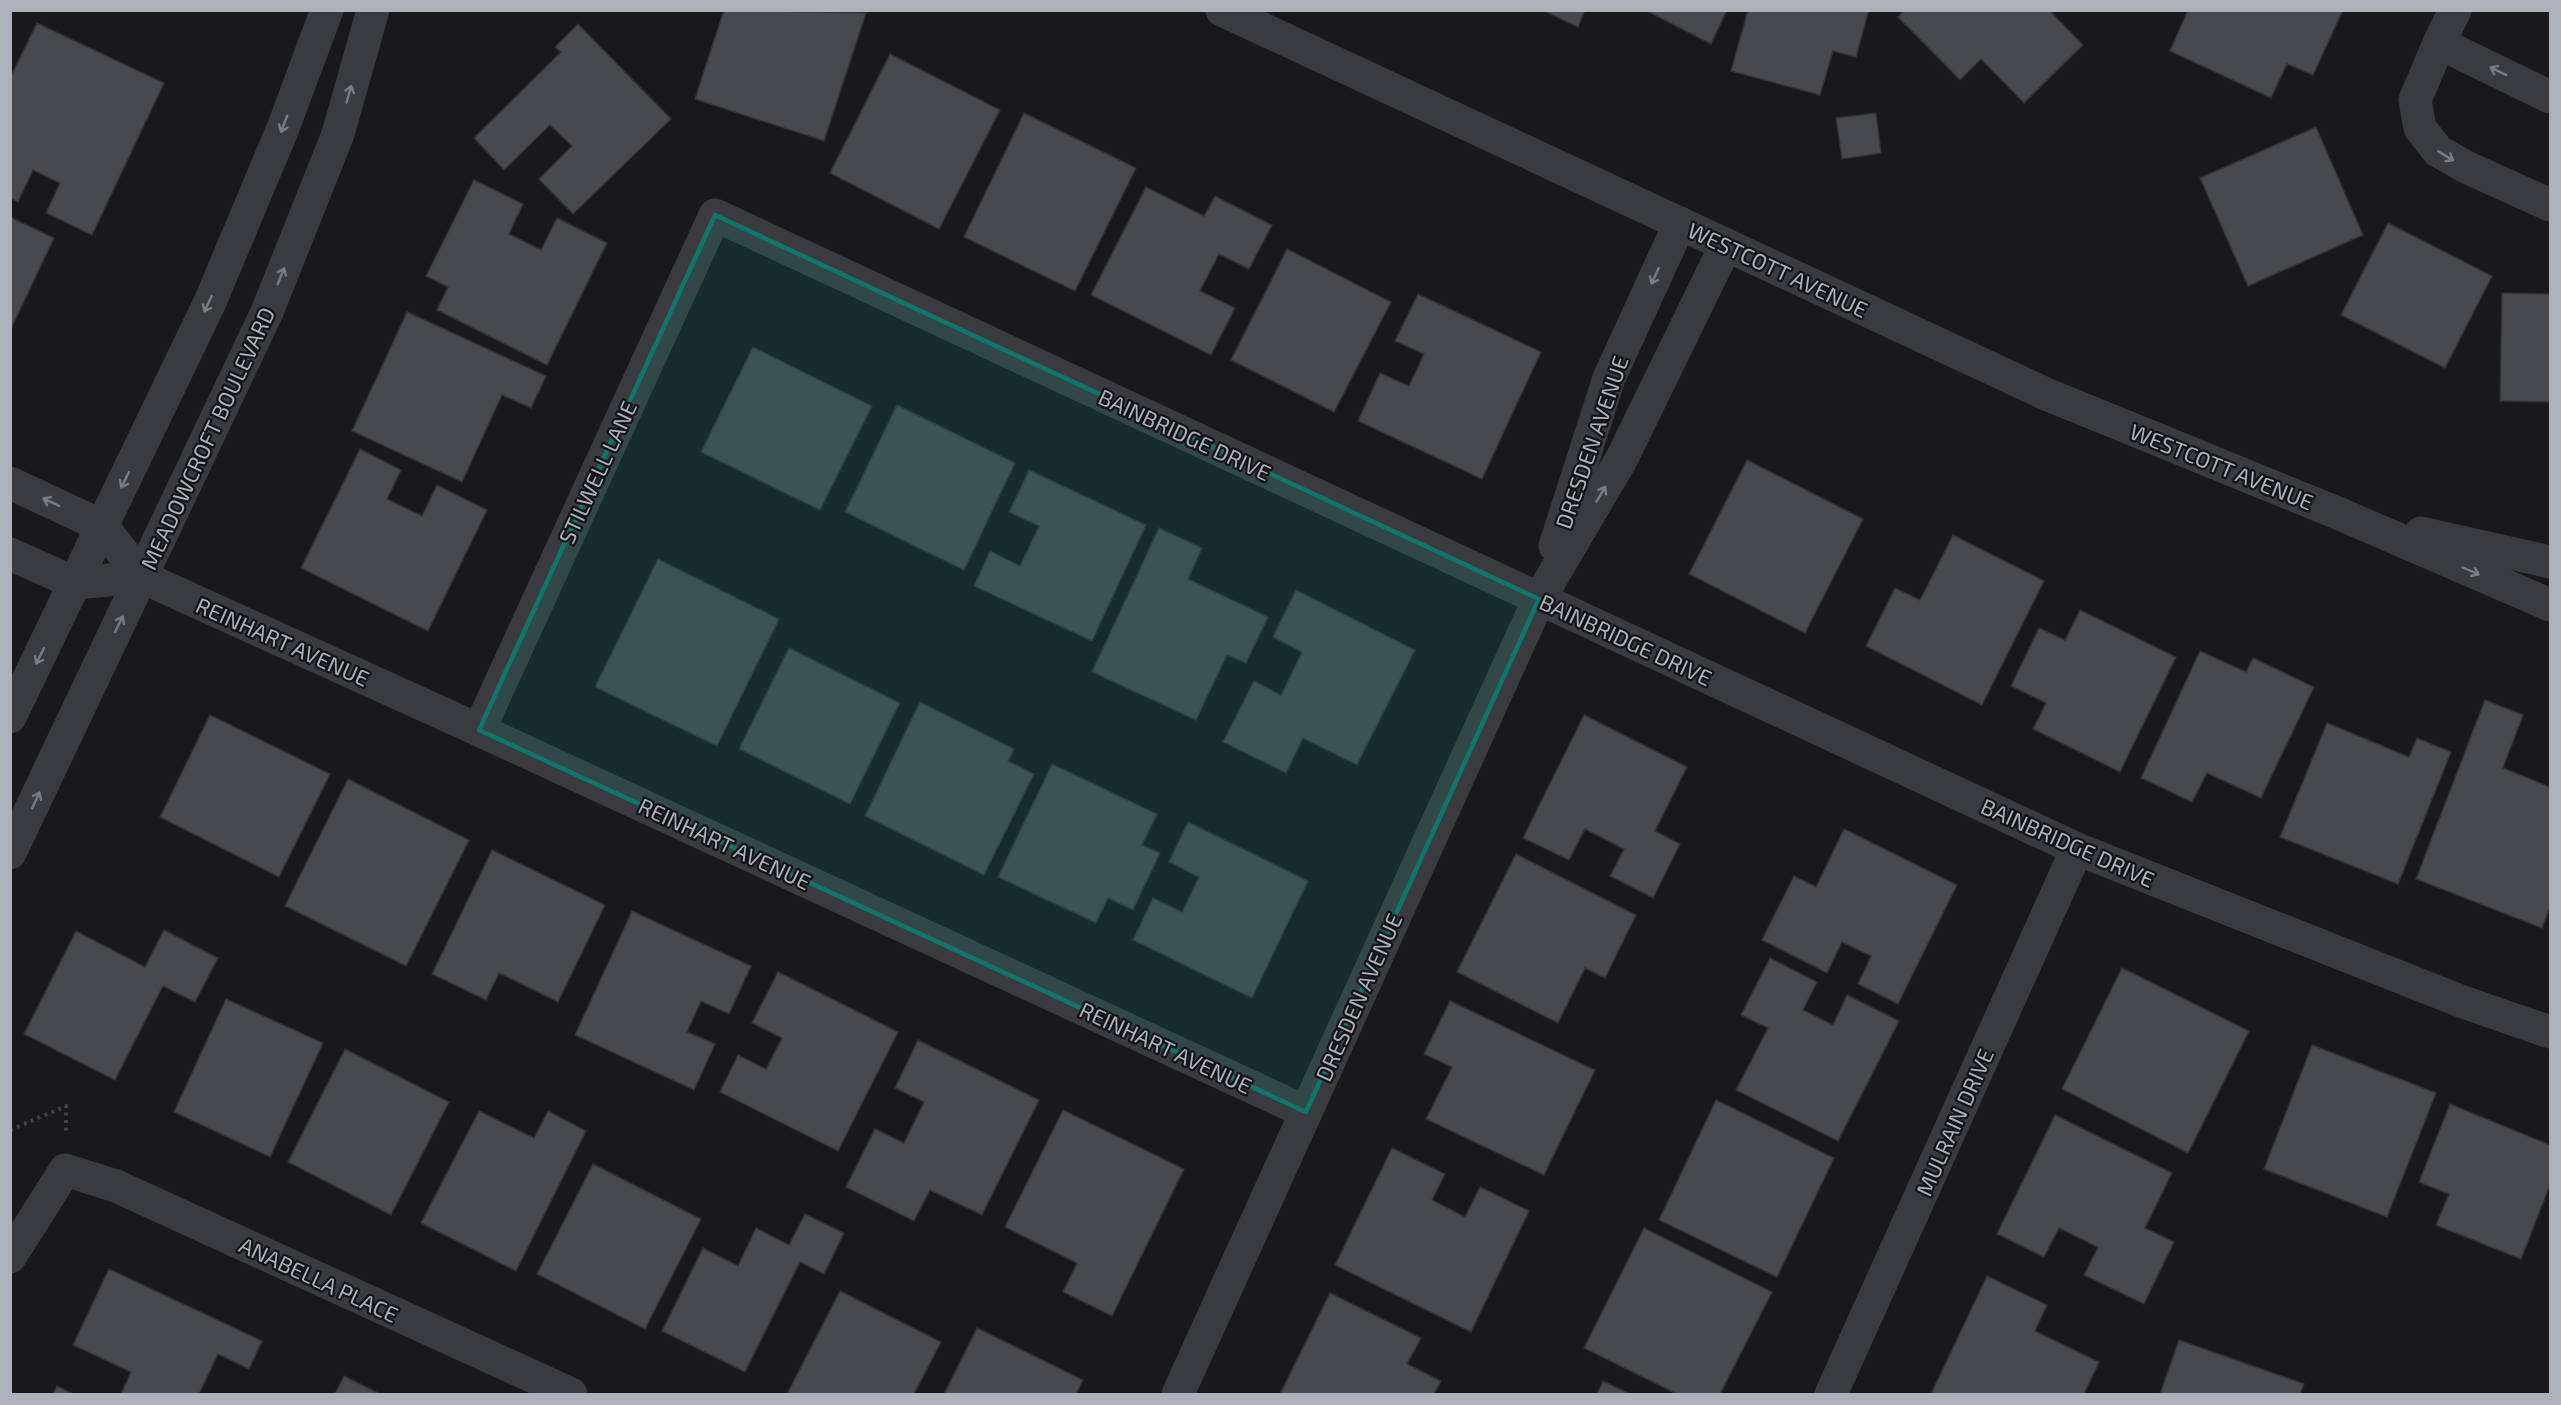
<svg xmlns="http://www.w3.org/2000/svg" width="2561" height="1405" viewBox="0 0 2561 1405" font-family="'Exo 2',sans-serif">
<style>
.building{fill:#48494d;stroke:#333336;stroke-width:1.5}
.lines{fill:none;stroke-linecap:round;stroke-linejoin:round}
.path{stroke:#404246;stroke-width:4;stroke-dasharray:3 4.5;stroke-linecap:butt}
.minor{stroke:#3a3b3f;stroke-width:33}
.oneway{stroke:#797c82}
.marked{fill:#0f766e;fill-opacity:0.2;stroke:#0f766e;stroke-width:4.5;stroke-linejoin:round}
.labels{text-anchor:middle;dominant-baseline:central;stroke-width:4.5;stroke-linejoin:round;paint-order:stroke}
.street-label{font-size:22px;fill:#adb1b9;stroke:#141416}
</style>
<rect width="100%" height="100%" fill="#19191b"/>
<g class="building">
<path d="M724,10L866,13L824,141L695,99Z"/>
<path d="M1542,10H1585L1578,27Z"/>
<path d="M1645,10H1727L1711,44Z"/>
<path d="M1748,10H1869L1856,57L1833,51L1820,95L1731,71Z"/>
<path d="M1904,10H2049L2083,45L2024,103L1981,59L1960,80L1898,17Z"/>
<path d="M2188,10H2343L2313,75L2287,64L2271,98L2170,51Z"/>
<path d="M37,23L164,83L92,235L46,213L60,183L33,170L18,202L10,198V78Z"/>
<path d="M578,24L671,119L573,214L539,179L572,146L550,125L504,170L474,138L561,52L555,47Z"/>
<path d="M890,54L1000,110L939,229L830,173Z"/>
<path d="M1024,113L1136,168L1075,291L964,237Z"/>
<path d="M1876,113L1881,153L1842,159L1836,118Z"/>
<path d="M2316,127L2363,235L2248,286L2200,178Z"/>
<path d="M474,180L523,204L509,234L541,250L557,218L607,243L547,365L437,310L448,287L426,276Z"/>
<path d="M1146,187L1204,216L1215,196L1272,225L1249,269L1219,254L1200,291L1235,308L1211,355L1091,295Z"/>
<path d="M10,217L54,238L10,331Z"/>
<path d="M2388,223L2492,276L2445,368L2341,315Z"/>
<path d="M1287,249L1391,302L1334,412L1231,360Z"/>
<path d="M2502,293L2550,294V402L2500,401Z"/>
<path d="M1418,294L1541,352L1482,479L1358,421L1380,373L1409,386L1424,354L1395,341Z"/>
<path d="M407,312L546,376L531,408L502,395L462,482L352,431Z"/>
<path d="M753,347L872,406L820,510L701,452Z"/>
<path d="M897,405L1015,463L964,570L845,512Z"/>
<path d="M360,449L401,470L387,499L422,516L437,485L487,510L428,631L301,568Z"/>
<path d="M1747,460L1863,519L1805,633L1689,574Z"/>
<path d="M1029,470L1146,525L1092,641L974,586L990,551L1020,566L1039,526L1009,512Z"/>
<path d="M1159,528L1202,548L1188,579L1268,617L1246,663L1227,655L1196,720L1092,672Z"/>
<path d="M1953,535L2044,581L1982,705L1866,646L1895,588L1920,600Z"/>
<path d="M658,559L779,619L717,746L595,687Z"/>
<path d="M1296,590L1415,650L1357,765L1303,738L1286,773L1223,742L1254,681L1281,695L1302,652L1273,637Z"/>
<path d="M2080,610L2176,657L2120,772L2033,729L2046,703L2011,686L2039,628L2065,640Z"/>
<path d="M789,648L900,703L850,804L739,749Z"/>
<path d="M2200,651L2246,672L2253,658L2314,687L2261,798L2207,773L2192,802L2141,778Z"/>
<path d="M2485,700L2523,715L2503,768L2550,787V907L2542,928L2416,879Z"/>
<path d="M920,702L1014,749L1008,761L1034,774L984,875L865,816Z"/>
<path d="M210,715L330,774L279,877L160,817Z"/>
<path d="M1584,715L1687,767L1655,831L1680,844L1653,898L1610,876L1624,849L1585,829L1569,860L1523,838Z"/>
<path d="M2327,723L2409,757L2417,738L2451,752L2398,884L2280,837Z"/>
<path d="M1052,764L1157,814L1142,845L1160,853L1133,910L1108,898L1096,923L998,877Z"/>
<path d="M348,779L469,840L406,966L285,906Z"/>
<path d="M1188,822L1308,881L1252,998L1133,940L1153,898L1182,912L1199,877L1169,862Z"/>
<path d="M1844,829L1957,885L1898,1004L1858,984L1871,956L1842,942L1827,973L1762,940L1794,876L1816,887Z"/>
<path d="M492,850L605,905L558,1002L499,973L486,1000L432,974Z"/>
<path d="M1516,854L1636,915L1605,978L1585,968L1558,1023L1457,972Z"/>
<path d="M632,911L751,966L729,1014L701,1001L687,1032L715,1044L694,1090L575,1035Z"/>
<path d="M164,930L218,958L195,1002L163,986L115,1080L24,1034L76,931L145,967Z"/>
<path d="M1770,958L1817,982L1803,1010L1833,1025L1847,995L1899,1021L1838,1141L1736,1090L1768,1028L1741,1015Z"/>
<path d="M2122,968L2249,1031L2188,1153L2062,1089Z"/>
<path d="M778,972L898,1032L838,1151L720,1092L738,1055L766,1069L782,1038L752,1023Z"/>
<path d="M226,999L323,1043L270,1157L174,1112Z"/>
<path d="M1450,1001L1595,1070L1544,1175L1426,1119L1452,1067L1424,1054Z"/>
<path d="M918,1040L1039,1100L982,1215L930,1190L914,1221L846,1187L875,1129L904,1143L924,1102L895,1088Z"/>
<path d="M2312,1045L2436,1093L2387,1217L2264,1169Z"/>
<path d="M345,1049L449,1102L391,1215L288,1162Z"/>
<path d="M1716,1100L1834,1158L1777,1277L1659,1220Z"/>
<path d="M2450,1104L2550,1145V1185L2521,1259L2436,1225L2449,1194L2419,1182Z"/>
<path d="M1063,1110L1184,1169L1112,1316L1063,1292L1077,1263L1005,1227Z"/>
<path d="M479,1111L534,1138L548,1111L586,1131L516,1271L421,1223Z"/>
<path d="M2055,1115L2172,1173L2145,1228L2174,1242L2144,1304L2084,1275L2098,1247L2059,1228L2044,1257L1997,1234Z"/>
<path d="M1392,1148L1445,1174L1432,1200L1465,1217L1480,1187L1529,1211L1471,1332L1335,1265Z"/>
<path d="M593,1164L701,1219L645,1329L537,1274Z"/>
<path d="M805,1214L844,1233L824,1274L800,1262L745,1372L662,1331L703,1248L738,1266L756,1228L789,1245Z"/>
<path d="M1644,1228L1772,1292L1720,1394H1677L1584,1348Z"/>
<path d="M109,1269L262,1341L249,1369L218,1354L199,1394H121L131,1372L73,1345Z"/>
<path d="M1987,1276L2047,1305L2035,1331L2099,1362L2084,1394H1931Z"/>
<path d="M840,1291L941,1342L914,1394H787Z"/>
<path d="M1330,1293L1421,1338L1407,1364L1441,1381L1434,1394H1280Z"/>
<path d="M977,1328L1083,1380L1076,1394H944Z"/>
<path d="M2179,1340L2304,1384L2300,1394H2160Z"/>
<path d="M344,1376L380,1394H335Z"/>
<path d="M1603,1381L1630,1394H1597Z"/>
<path d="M57,1386L73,1394H53Z"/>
</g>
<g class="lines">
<path class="path" d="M10,1130L66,1106V1133"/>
<g class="minor">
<path d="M1222,10L2046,394L2340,514L2550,605"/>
<path d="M2439,43L2455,10"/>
<path d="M2550,97L2439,43L2415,100L2420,128L2438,151L2466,167L2550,205"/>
<path d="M10,483L102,526L142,577L479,730L1306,1112"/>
<path d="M2421,533L2550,562"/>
<path d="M1555,546L1609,378L1680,223"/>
<path d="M10,554L75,583L142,577"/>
<path d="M10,717L210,302L283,128L327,10"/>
<path d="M479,730L715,215L2077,849L2463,1002L2550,1032"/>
<path d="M10,853L267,312L338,134L373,10"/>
<path d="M10,1257L65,1170L116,1186L571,1394"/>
<path d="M1178,1394L1539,599L1621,460L1726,245"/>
<path d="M1831,1394L2077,849"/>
</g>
</g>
<defs><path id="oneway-shaft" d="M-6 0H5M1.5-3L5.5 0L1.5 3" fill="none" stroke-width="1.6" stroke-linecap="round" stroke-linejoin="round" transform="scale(1.5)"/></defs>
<g class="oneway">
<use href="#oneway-shaft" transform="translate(2498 71) rotate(-154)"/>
<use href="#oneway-shaft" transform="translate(349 94) rotate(-74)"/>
<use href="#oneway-shaft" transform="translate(284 124) rotate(111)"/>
<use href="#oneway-shaft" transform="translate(2446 156) rotate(31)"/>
<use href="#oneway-shaft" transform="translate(281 276) rotate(-68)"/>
<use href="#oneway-shaft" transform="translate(1655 276) rotate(115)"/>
<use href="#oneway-shaft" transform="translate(208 304) rotate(115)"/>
<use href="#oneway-shaft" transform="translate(125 480) rotate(116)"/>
<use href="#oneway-shaft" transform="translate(1601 494) rotate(-59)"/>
<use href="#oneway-shaft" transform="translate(51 502) rotate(-155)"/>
<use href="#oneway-shaft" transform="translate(2471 571) rotate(23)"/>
<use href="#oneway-shaft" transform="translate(119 624) rotate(-64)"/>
<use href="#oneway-shaft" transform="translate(40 656) rotate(116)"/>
<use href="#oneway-shaft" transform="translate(36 800) rotate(-65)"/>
</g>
<path class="marked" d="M715,215L1539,599L1306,1112L479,730Z"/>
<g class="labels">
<g class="street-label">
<text transform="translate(1778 269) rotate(25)">WESTCOTT AVENUE</text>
<text transform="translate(1185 434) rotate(25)">BAINBRIDGE DRIVE</text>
<text transform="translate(207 438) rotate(-65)">MEADOWCROFT BOULEVARD</text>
<text transform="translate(1591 442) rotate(-71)">DRESDEN AVENUE</text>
<text transform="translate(2222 466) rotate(22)">WESTCOTT AVENUE</text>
<text transform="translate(597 472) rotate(-65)">STILWELL LANE</text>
<text transform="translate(1626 639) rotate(25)">BAINBRIDGE DRIVE</text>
<text transform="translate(283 641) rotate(24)">REINHART AVENUE</text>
<text transform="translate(2068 842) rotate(24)">BAINBRIDGE DRIVE</text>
<text transform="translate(725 843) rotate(25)">REINHART AVENUE</text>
<text transform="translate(1358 997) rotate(-66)">DRESDEN AVENUE</text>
<text transform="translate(1166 1047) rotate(25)">REINHART AVENUE</text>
<text transform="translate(1954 1122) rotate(-66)">MULRAIN DRIVE</text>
<text transform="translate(319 1279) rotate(25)">ANABELLA PLACE</text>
</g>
</g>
<rect width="2561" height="1405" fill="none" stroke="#adb1b9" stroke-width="24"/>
</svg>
